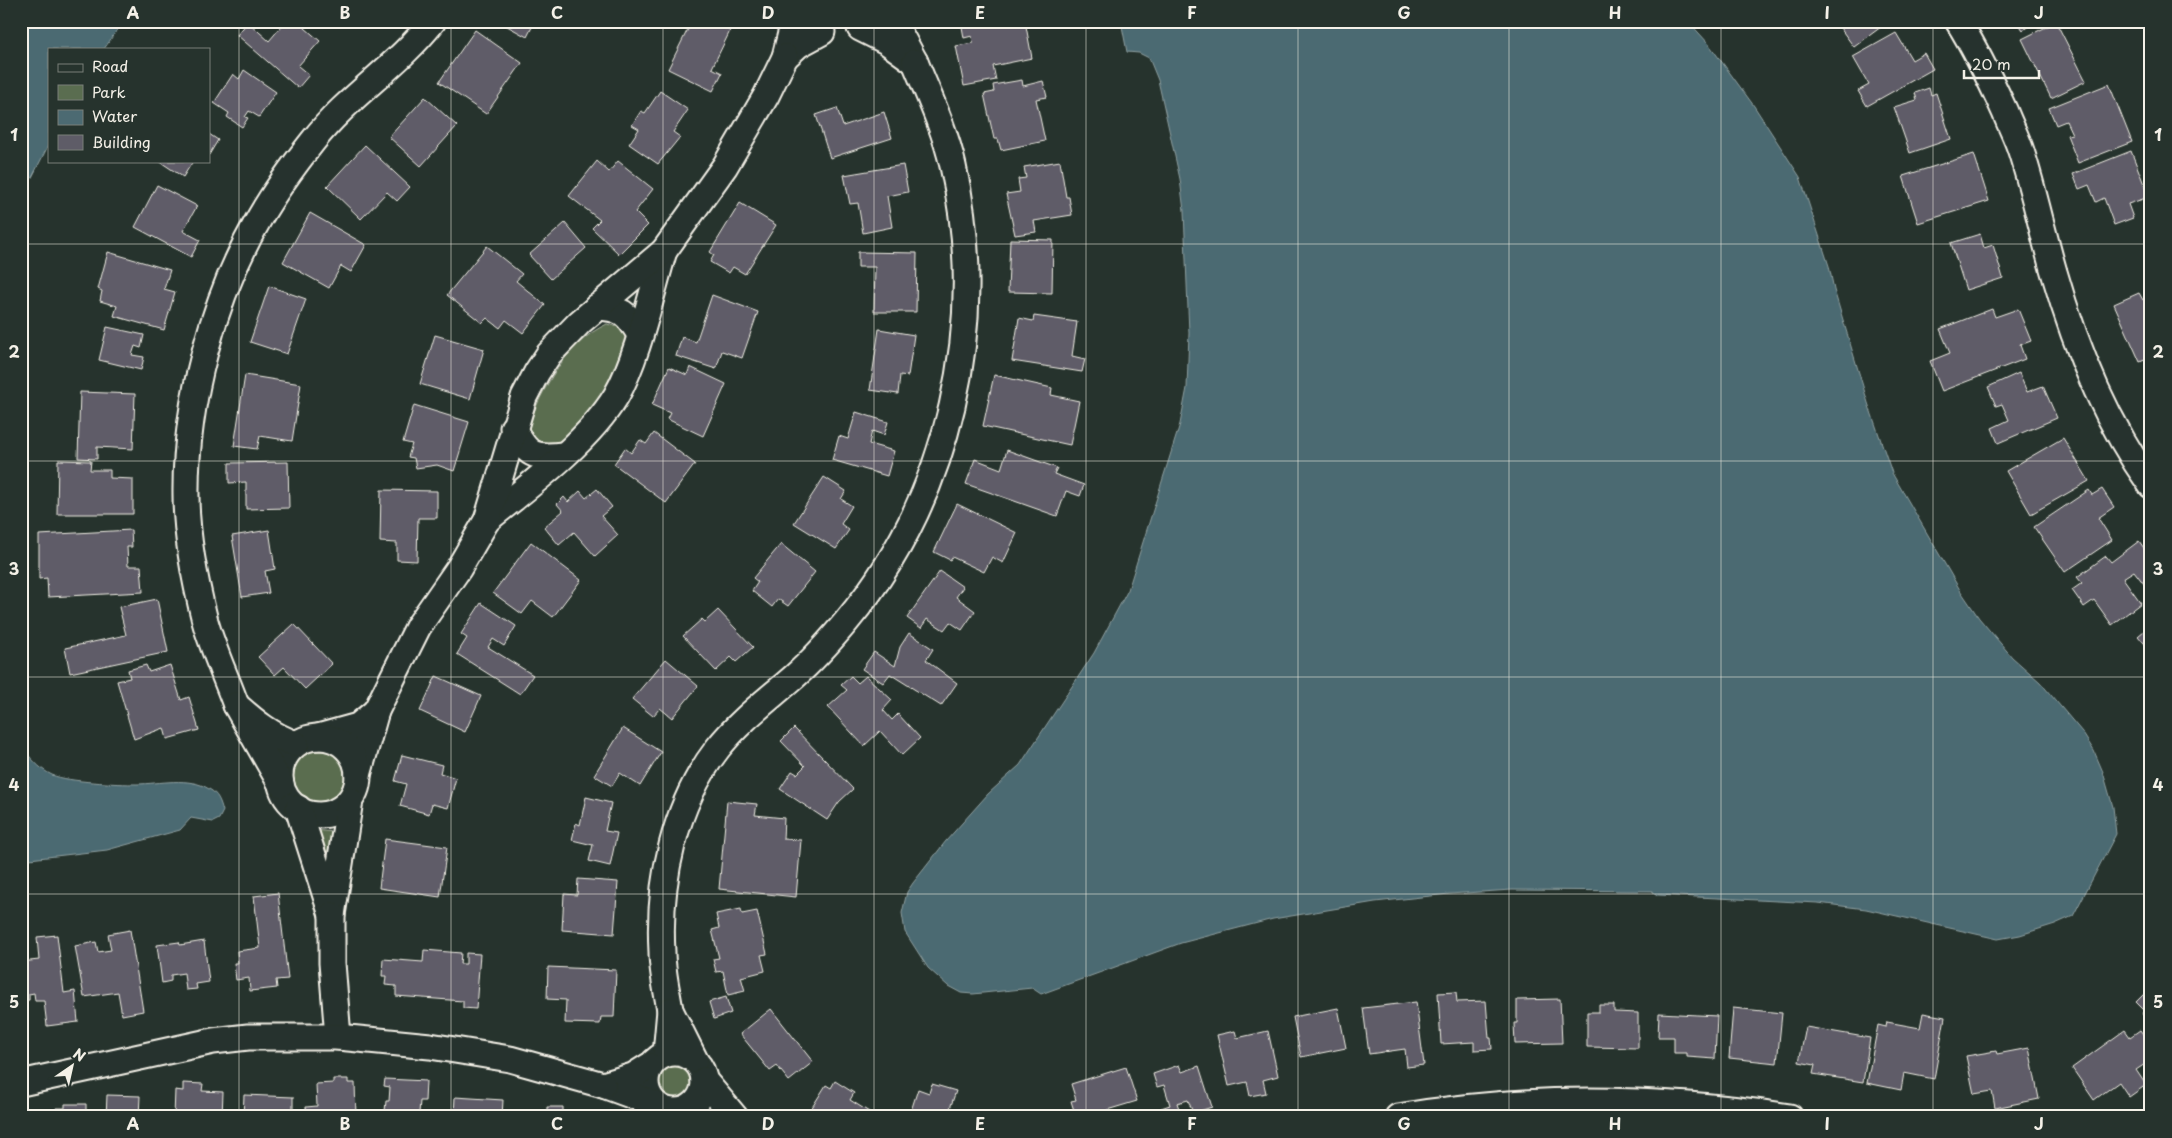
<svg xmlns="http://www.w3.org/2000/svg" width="2172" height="1138" viewBox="0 0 2172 1138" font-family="'Playpen Sans',sans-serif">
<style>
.green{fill:#5a6d50;stroke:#a7af9c}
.water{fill:#4c6a72;stroke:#8fa0a1}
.building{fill:#5e5c67;stroke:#f4f1e8}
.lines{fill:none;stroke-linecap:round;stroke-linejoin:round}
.minor-casing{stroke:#f4f1e8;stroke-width:29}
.minor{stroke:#26332d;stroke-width:25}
.grid{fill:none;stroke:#f4f1e8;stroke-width:1;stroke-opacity:0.55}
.neatline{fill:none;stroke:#f4f1e8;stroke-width:2}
.grid-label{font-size:16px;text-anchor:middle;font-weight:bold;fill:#f4f1e8}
</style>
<rect width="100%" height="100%" fill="#26332d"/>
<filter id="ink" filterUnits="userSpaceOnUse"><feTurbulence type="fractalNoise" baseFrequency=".02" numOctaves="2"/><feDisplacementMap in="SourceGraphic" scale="10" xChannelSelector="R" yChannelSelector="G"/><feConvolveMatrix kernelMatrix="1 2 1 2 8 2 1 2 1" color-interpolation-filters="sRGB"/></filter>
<g filter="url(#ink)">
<g class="green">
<path d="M607,324L618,327L626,335L629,344L625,361L569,443L538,450L527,429C542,389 566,343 607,324Z"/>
<circle cx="317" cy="779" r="30"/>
<path d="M313,830L335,832L328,869Z"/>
<circle cx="674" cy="1082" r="22"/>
</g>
<g class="water">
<path d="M21,21H123L104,49H49V144L21,199Z"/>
<path d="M1121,21H1688L1708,43L1754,106L1800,177L1829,266L1834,290L1868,403L1892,473L1960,590L1979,618L2012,657L2040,682L2082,732L2094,751L2103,772L2113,807L2116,834L2073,916L2055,924L2020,935L1998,939L1866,909L1818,903L1657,895L1652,891L1512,890L1449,894L1375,902L1273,919L1181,943L1041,994L1032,988L973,994L961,993L948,986L928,968L905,932L902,913L907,892L913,883L946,841L988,794L1020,765L1094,653L1128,590L1180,424L1187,388L1189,333L1184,211L1180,179L1158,80L1149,58L1139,53L1127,52Z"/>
<path d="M21,746C30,757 39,769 52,775C68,782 118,784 137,784C159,784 189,776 209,789C218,794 220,801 223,811L219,819L213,822L191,818L180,830L107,850L21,860Z"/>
</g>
<g class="building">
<path d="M286,21H297L320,41L298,66L309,75L298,88L237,35L248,22L269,41Z"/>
<path d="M498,21H535L527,37Z"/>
<path d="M692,21H710L730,31L712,68L722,73L713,91L668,69Z"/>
<path d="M961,21H996L997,24L1025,21L1032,58L993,66L996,80L964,86L956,46L973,43L972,36L964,38Z"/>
<path d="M1835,21H1889L1854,47Z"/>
<path d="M2017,21H2036L2023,30Z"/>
<path d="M2056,22L2086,81L2051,98L2022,39Z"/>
<path d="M475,30L522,63L486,114L439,82Z"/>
<path d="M1896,33L1912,60L1924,53L1933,69L1867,106L1858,91L1869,85L1853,57Z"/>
<path d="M244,70L276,92L259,117L249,111L245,117L248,118L242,127L227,117L229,113L214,103L233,74L239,79Z"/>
<path d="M1022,80L1023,86L1043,81L1047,97L1036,99L1045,141L1001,150L998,139H994L984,94L994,92L993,85Z"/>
<path d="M2109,84L2132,142L2078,163L2067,135L2072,134L2066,121L2056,125L2049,108Z"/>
<path d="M1929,88L1931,95L1936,93L1951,139L1910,153L1894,107L1917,100L1915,93Z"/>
<path d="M660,91L688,110L673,132L680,137L658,164L629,144L639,129L632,125L641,111L645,113Z"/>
<path d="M425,97L457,126L421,166L389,137Z"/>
<path d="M837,108L843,126L884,112L892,138L830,158L816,115Z"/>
<path d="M209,134L218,140L209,155Z"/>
<path d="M365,145L410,187L397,201L387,192L361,219L327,186Z"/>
<path d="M2131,151L2149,197L2128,204L2133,218L2114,225L2104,198L2096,202L2089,185L2079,189L2073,174Z"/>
<path d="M1974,154L1989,201L1918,223L1903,176Z"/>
<path d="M159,161H193L183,177Z"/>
<path d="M597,161L609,172L618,161L653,189L635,212L648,225L619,254L592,228L600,220L569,196Z"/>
<path d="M1060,161L1066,197H1069L1072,215L1034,221L1036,232L1015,235L1006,194L1020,192L1018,179L1026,178L1024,167Z"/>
<path d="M903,165L908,192L887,196L892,227L863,233L858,203L850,204L844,175Z"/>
<path d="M157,185L197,206L183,231L200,240L191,257L135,227Z"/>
<path d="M740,203L776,225L745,274L733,267L729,273L710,262L714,255L710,252Z"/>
<path d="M310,213L366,245L351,272L341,266L329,288L283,262Z"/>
<path d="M565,223L586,248L551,279L529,255Z"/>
<path d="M1980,234L1984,248L1993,245L2003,278L1966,290L1951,243Z"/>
<path d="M1010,239L1053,240L1052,293L1008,292Z"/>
<path d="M487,246L522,274L516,281L545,305L523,333L506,320L500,328L487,318L482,323L447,295Z"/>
<path d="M108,252L170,270L164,289L175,292L164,330L114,316L117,306L100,301L102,291L98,289Z"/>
<path d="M858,252L917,253L916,312H874L875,267H858Z"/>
<path d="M269,286L306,299L287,354L250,342Z"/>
<path d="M2139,293L2143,300L2151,296V357L2140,362L2114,304Z"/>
<path d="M712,295L758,312L742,358L722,351L716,369L676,356L682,337L696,342Z"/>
<path d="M1992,309L1995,317L2018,309L2031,341L2020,345L2025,359L1942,391L1930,361L1950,353L1940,329Z"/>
<path d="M1034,316L1077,322L1072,356L1085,359L1082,372L1012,361L1019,318L1033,321Z"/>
<path d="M107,327L144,335L141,348L135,346L132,355L144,357L141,370L99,360Z"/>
<path d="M879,329L914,335L908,376L900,375L898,394L870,390Z"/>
<path d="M435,335L484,349L470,399L420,384Z"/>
<path d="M669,367L687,375L690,367L726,384L703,436L667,419L670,413L652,405Z"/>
<path d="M2019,373L2027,392L2043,386L2057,418L1998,443L1992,428L2009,420L2002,404L1996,406L1988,387Z"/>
<path d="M245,375L301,384L292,441L260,436L257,449L234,446Z"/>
<path d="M994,375L1052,388L1051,395L1079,401L1070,445L983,426Z"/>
<path d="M80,392L135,394L133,449L97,447V459L78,458Z"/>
<path d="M414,405L469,422L454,471L437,465L416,468L414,458L408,457L412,444L403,442Z"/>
<path d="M856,412L888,422L884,435L872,431L869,444L894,451L887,476L832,460L839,436L848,439Z"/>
<path d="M654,433L695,464L666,503L614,464L625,448L631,453L640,440L646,444Z"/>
<path d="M2063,438L2089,481L2031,514L2006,471Z"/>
<path d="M1007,450L1057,468L1054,474L1084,485L1080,496L1066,491L1057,516L966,484L975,459L1001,469Z"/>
<path d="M58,460L91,461L90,470H110V478L133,479V514H57Z"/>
<path d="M288,462L289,508L246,509V482L229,483V463Z"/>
<path d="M824,477L846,491L841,499L852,506L841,524L849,530L836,549L794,523Z"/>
<path d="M597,489L612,507L601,516L618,535L595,556L574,532L559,545L544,527L563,511L557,504L564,497L568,502L580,491L586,498Z"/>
<path d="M2102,489L2114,507L2098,518L2112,540L2065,572L2034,527L2089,490L2092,495Z"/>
<path d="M381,490L437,491V518H418L417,561L397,560V543L380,542Z"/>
<path d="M957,504L1017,533L1003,563L992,557L984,572L952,557L950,560L934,552Z"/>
<path d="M131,530L132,547H127L128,566H141L143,592L48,597L47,578L39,579V535Z"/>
<path d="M269,530L275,569L265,571L269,593L242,597L232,536Z"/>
<path d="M2139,541L2151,558V593L2134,571L2123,578L2141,603L2112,625L2094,600L2084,607L2072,590L2082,583L2077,577L2106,556L2111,562Z"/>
<path d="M531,542L581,580L553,617L532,601L522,614L493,593Z"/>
<path d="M781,544L815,572L788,606L778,599L772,607L752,591L758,582L753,578Z"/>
<path d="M940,571L963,587L956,597L975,611L962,630L950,622L944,630L927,619L921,628L907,618Z"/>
<path d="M157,599L168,652L70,673L65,648L126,635L119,607Z"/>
<path d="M481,603L516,626L504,646L493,639L488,647L533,675L520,694L457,654L467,638L461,634Z"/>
<path d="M718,610L753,647L736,662L731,657L716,671L683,636L702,619L705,622Z"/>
<path d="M294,624L332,664L305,689L284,667L275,675L258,657Z"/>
<path d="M2151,625V651L2138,636Z"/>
<path d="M909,633L933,649L926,660L957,683L941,706L890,674L883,683L862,669L874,652L895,666L900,647Z"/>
<path d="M666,659L698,686L672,718L660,708L653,716L632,699Z"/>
<path d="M146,665L149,672L170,665L181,700L189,697L199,730L167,739L164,728L134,739L117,681L130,678L128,670Z"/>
<path d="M436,676L481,696L465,732L420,711Z"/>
<path d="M851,676L858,683L866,676L892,700L883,710L892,720L898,714L920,738L902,755L880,731L864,746L828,707L847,690L841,685Z"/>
<path d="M623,728L661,752L640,786L620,773L612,786L594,775Z"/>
<path d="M794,728L853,789L839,802L827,820L780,789L792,771L797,774L805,766L781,741Z"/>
<path d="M402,755L442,765L440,773L456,778L448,808L432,804L429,814L400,806L406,784L395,781Z"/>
<path d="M586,797L611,803L605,831L617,833L610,866L589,861L593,845L572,840L576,823L580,825Z"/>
<path d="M727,801L757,804L755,815L784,818L783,839L801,840L796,897L719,889Z"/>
<path d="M385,839L447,847L440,897L379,888Z"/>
<path d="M578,879L618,882L614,934L562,930L564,894L577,895Z"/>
<path d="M278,893L288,979L276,980L277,988L250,991L249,978L236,980L234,963H238L237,951L260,948L254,896Z"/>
<path d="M741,909L742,914L757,911L767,954L761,955L765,971L741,977L745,991L728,995L723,971L716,972L713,959L719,958L712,930L719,928L716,914Z"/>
<path d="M130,930L143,1011L122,1015L118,992L84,997L75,946L96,942L98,952L111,950L108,934Z"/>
<path d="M57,935L64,993L75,991L78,1022L47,1026L44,1001H35L34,993L29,994V1000L21,1001V962L39,960L37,937Z"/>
<path d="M204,941L209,982L196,984L197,989L186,990L184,973L171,975V981L162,983L157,945L179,942L180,945Z"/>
<path d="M424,950L461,953L460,964H466V953L480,954L476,1009L463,1008V1001L396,996V986L385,985L386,976H382L383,959L423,962Z"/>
<path d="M548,967L616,970L614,1017H601L600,1024L565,1023L566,1000L547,999Z"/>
<path d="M2151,987V1023L2142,1014L2145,1011L2136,1002Z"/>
<path d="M1456,992L1457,1002L1486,1001L1489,1038H1491L1492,1049L1474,1050V1042L1441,1044L1438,993Z"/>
<path d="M726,997L731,1013L714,1019L709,1002Z"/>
<path d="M1560,999L1562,1043L1515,1044L1514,1023H1517V1000Z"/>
<path d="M1416,1002L1424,1065L1407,1067L1405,1049L1369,1054L1363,1008Z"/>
<path d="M1599,1005H1614V1012L1638,1013V1048L1587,1047V1012H1599Z"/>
<path d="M1338,1008L1346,1048L1301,1057L1293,1017Z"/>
<path d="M1733,1008L1782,1013L1777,1063L1729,1058Z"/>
<path d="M771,1009L813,1062L789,1081L777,1066L770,1071L740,1034Z"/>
<path d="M1659,1013L1717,1016L1715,1059L1687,1057V1053H1674V1037H1658Z"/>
<path d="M1923,1013L1945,1017L1934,1079L1904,1073L1901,1090L1867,1083L1878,1025L1886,1027L1887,1022L1920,1028Z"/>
<path d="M1806,1027L1870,1038L1863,1082L1813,1074L1815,1065L1799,1062Z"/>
<path d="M2125,1030L2130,1037L2140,1030L2151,1045V1060L2136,1070L2146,1085L2129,1097L2119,1082L2094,1100L2072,1068Z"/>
<path d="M1235,1031L1237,1038L1268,1031L1278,1076L1263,1080L1266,1093L1250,1096L1247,1082L1229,1086L1217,1035Z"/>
<path d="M2029,1048L2039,1099L1995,1108L1992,1091L1974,1094L1966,1056L1996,1051L1997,1054Z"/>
<path d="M1179,1065L1182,1072L1199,1066L1212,1107L1193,1113L1188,1100L1177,1103L1182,1117H1163L1161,1108L1170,1105L1164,1085L1157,1087L1153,1074Z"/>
<path d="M1126,1067L1137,1101L1107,1110L1110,1117H1076L1071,1101L1076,1100L1071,1084Z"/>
<path d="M333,1079H348V1083H355L356,1117H307L306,1107L317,1106L316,1084L333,1083Z"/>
<path d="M385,1079L426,1081L425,1101H420L419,1113H413V1117H393V1112L385,1111L386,1101H389L390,1087L384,1086Z"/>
<path d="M835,1081L854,1093L850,1100L877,1117H806L826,1085L831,1088Z"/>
<path d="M183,1083L203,1084L202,1091L223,1092L222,1117H174L175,1090L183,1091Z"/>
<path d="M932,1084L956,1091L947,1117H909L918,1089L929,1093Z"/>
<path d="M107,1095L140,1096L139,1117H106Z"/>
<path d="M244,1095L293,1097V1117H243Z"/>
<path d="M455,1097L503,1100L502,1117H454Z"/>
<path d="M65,1104H86V1117H56V1108H65Z"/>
<path d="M547,1107H563V1117H518V1114L547,1115Z"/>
<path d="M1054,1112L1055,1117L1037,1116Z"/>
</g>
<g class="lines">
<g class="minor-casing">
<g id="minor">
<path d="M794,21L785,57L798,45L822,32"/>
<path d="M1958,21C1976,50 1991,81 2005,112C2010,125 2017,138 2021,151C2034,191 2042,231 2054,272C2075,346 2106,422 2151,485"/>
<path d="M860,28L886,41L915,62L893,21"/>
<path d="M597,307C621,308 627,313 639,333"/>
<path d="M513,428C528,456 533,458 563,455"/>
<path d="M487,520C529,486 588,442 616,396C638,358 651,294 664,251"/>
<path d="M236,705C226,677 213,650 205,621C195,581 186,537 186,495C185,403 213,297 260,217C275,191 294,165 313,141C348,96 398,66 433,21"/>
<path d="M376,711L418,627L459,568L487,520L524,397L537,372L549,354L580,322L664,251L725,166L766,96L785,57"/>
<path d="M318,737L358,726L376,711L358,775"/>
<circle cx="319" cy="776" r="39"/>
<path d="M281,784L236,705C255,722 272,736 296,744"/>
<path d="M298,808L332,915L350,800"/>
<path d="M332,915V963L338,1037"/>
<path d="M670,1010C667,991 662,971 662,952C658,882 674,805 718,748C740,720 769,699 795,676C813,660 830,641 846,622C950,498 989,323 953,166C945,130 929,96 915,62"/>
<circle cx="675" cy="1082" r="29"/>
<path d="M666,1054L670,1010L695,1060"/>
<path d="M649,1066L633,1076L603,1085L655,1104"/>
<path d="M704,1080L735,1117"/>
<path d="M21,1083L213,1041L248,1037H338L430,1046L510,1059L603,1085"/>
<path d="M1398,1117C1527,1095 1661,1097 1790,1117"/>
</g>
</g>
<use href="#minor" class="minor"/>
</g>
</g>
<path class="grid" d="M239,21V1117M451,21V1117M663,21V1117M874,21V1117M1086,21V1117M1298,21V1117M1509,21V1117M1721,21V1117M1933,21V1117M21,244H2151M21,461H2151M21,677H2151M21,894H2151"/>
<rect width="2172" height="1138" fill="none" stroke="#26332d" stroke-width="55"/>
<rect x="48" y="48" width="162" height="115" fill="#26332d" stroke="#787f78"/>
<rect x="58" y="64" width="25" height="8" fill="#26332d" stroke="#787f78"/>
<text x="92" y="72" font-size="15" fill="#f4f1e8">Road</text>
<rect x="58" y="85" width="25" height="15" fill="#5a6d50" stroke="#787f78"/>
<text x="92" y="98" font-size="15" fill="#f4f1e8">Park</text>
<rect x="58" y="110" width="25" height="15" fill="#4c6a72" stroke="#787f78"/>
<text x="92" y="122" font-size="15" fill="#f4f1e8">Water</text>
<rect x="58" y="135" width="25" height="15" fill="#5e5c67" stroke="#787f78"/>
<text x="92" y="148" font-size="15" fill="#f4f1e8">Building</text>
<g transform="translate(72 1066) rotate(34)" stroke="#26332d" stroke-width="4" paint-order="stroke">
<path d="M0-4L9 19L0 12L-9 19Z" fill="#f4f1e8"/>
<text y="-8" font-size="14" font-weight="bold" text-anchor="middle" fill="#f4f1e8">N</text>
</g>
<path d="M1964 70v8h75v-8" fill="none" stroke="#f4f1e8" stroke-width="2.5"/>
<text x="1972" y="70" font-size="15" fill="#f4f1e8" stroke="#26332d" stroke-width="4" paint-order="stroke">20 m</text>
<rect x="28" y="28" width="2116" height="1082" class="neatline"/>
<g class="grid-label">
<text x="133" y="19">A</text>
<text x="345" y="19">B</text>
<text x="557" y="19">C</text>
<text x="768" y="19">D</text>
<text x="980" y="19">E</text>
<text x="1192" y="19">F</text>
<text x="1404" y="19">G</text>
<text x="1615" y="19">H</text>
<text x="1827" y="19">I</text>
<text x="2039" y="19">J</text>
<text x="14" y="141">1</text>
<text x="2158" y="141">1</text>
<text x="14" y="358">2</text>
<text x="2158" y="358">2</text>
<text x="14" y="575">3</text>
<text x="2158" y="575">3</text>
<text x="14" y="791">4</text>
<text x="2158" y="791">4</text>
<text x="14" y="1008">5</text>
<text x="2158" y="1008">5</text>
<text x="133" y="1130">A</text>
<text x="345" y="1130">B</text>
<text x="557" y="1130">C</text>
<text x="768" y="1130">D</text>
<text x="980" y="1130">E</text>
<text x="1192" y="1130">F</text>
<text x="1404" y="1130">G</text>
<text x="1615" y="1130">H</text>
<text x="1827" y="1130">I</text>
<text x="2039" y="1130">J</text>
</g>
</svg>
